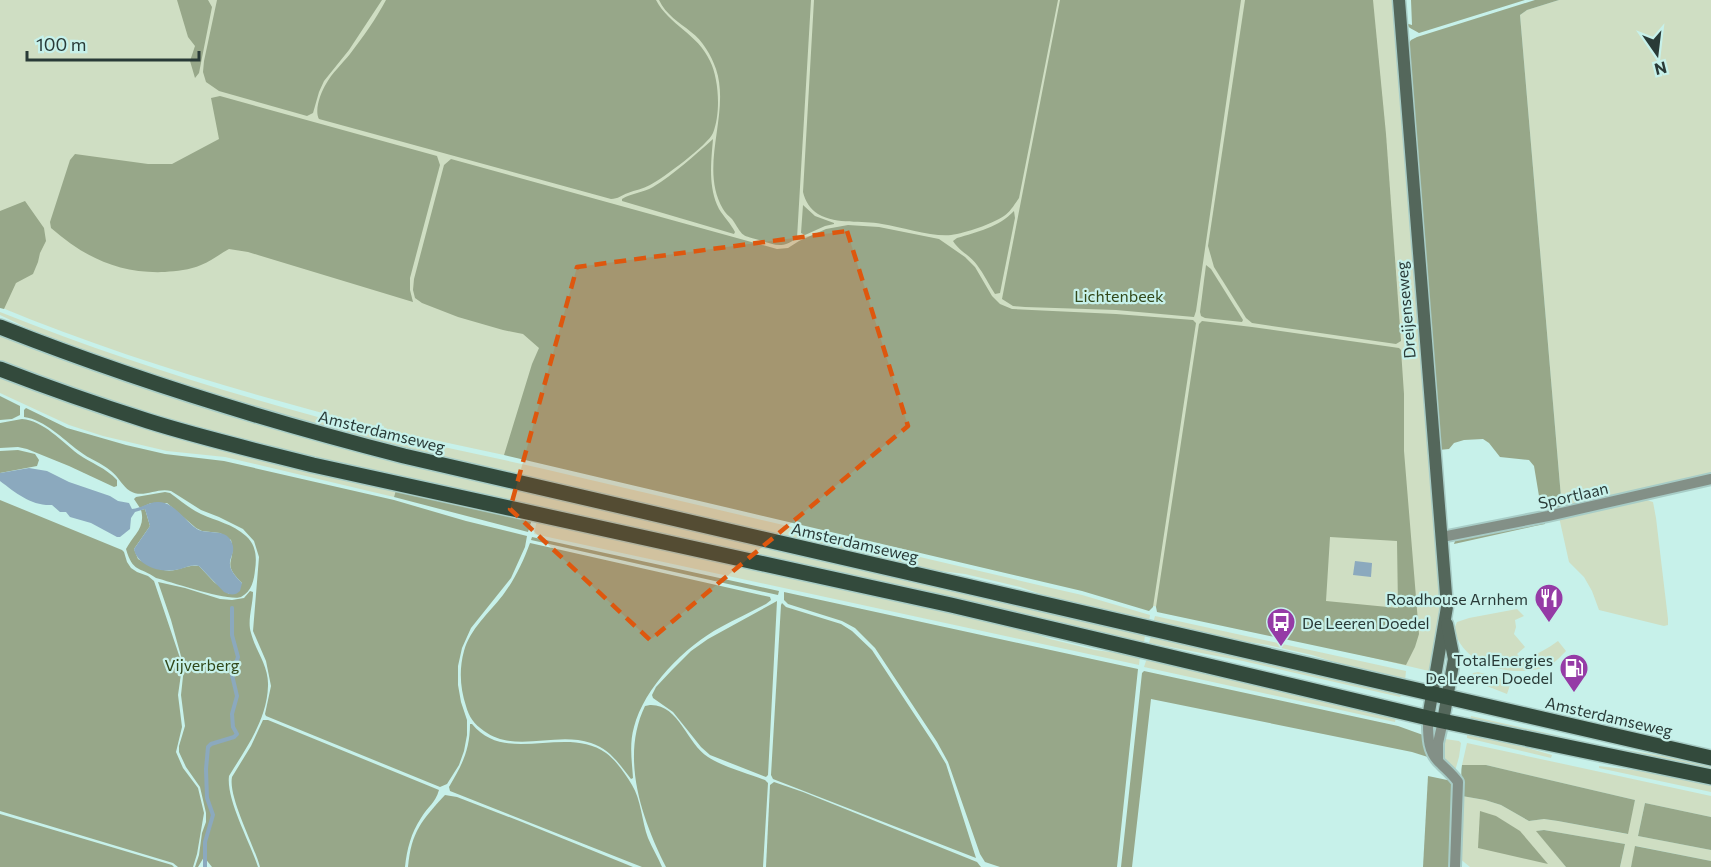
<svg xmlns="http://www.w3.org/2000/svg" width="1711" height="867" viewBox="0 0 1711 867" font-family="Commissioner,sans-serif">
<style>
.green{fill:#cfdec3}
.forest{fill:#97a789;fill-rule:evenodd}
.water{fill:#8ba9be}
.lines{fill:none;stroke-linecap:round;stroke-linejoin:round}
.stream{stroke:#8ba9be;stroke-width:4}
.street-casing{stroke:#a7ccc6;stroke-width:14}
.secondary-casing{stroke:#a7ccc6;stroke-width:15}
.primary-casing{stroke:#a7ccc6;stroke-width:18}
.street{stroke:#839087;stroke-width:10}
.secondary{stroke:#54675b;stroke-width:12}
.primary{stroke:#334a3c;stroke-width:15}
.marked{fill:#de570e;fill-opacity:0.2;stroke:#de570e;stroke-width:4.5;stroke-dasharray:12 8;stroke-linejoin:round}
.labels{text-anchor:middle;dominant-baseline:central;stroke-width:4.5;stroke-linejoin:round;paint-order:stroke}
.park-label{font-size:16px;fill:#314719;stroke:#c7f1ea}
.street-label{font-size:16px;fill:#293a37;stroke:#c7f1ea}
.poi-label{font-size:16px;fill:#293a37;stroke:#c7f1ea;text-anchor:end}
</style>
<rect width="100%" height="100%" fill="#c7f1ea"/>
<g class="green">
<path d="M0,0H1394L1441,601L1440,626L1432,654L1429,671L506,453L504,455L383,429L384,426L380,425V428C251,395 123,358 0,307Z"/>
<path d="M1559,0H1711V476L1562,509L1520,15L1527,10Z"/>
<path d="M0,312C123,361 251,401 380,433C446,448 512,461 578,477C746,516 914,556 1082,595L1150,615L1149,622L1064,602L1020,587L965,574L915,568L406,450L240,404L61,344L0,315Z"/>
<path d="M0,333L157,390L1145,635L1144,643L689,540L318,459L231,438L150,415L64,386L0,362Z"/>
<path d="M0,376L396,490L394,497L225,457L167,451L103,436L69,425L0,393Z"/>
<path d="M1640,498L1653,502L1656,518L1668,619V625L1664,626L1599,610L1592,591L1584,577L1569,562L1559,517Z"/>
<path d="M537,520L1006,624L1050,639L1095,650L1140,656L1139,665L534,534Z"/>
<path d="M1517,609L1524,616L1515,620L1516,627L1514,634L1525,647L1517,654L1522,659H1524C1535,655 1549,648 1558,641L1566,651C1561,656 1555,663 1548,666C1515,679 1463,667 1454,629L1457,622L1469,618Z"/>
<path d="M1155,616L1406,671L1405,681L1366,672L1312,655L1268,645L1203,635L1153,623Z"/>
<path d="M1151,636L1402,694L1400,697L1243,661L1149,643Z"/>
<path d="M1147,658L1396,717L1395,722L1144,667Z"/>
<path d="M1478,672L1500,678L1505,683L1510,685L1507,694L1469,679L1473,673Z"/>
<path d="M1471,716L1613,748L1688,760L1711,765V770L1470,720Z"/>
<path d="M1467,733L1513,744L1552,755L1551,758L1467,738Z"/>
<path d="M1445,739L1459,741L1461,743L1459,757L1455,771L1443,760L1442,745Z"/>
<path d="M1467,743L1711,796V817L1645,803L1638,836L1711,850V861L1636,846L1631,867H1620L1625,844L1544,830L1537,831L1566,867H1470L1459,858L1462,796L1485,800L1501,805L1529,821L1544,819L1558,821L1627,834L1635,800L1486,765H1462Z"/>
<path d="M1599,766L1657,773L1711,784V792L1599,768Z"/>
</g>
<g class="forest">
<path d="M177,0H208L212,7L199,73L195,78L190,61L195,46L188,37Z"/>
<path d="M217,0H382L349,50L324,81L319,92L313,113L307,116L219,91L206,82L203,72L204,61Z"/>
<path d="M386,0H656C669,25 698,34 710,61C719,79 721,113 713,133C709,144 662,179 650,185C643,189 635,190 628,193C622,195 618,199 611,199L319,119C314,110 321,92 326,84C332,73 342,64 350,54C363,37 376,19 386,0Z"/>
<path d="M659,0H811L797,238C782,249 775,245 759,240C739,235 743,235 732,219C729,216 725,213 723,209C698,166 731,114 716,69C711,55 703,41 691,32C679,22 666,15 659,0Z"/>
<path d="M814,0H1058L1019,198C1014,205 1010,212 1004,216C992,224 966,233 951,235C932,237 902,227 882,224C861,220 838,225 818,214C810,209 805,201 803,192Z"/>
<path d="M1060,0H1241L1196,311L1194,317L1116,310L1025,307L1013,306L1002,299Z"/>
<path d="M1245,0H1373L1386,134L1401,341L1396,344L1252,323L1246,318L1214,267L1208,246Z"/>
<path d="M1411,0H1525L1419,33L1410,28L1405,23L1412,25Z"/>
<path d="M1535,0H1559L1527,10L1520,15L1562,509L1542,514L1534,466L1529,460L1500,457L1489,443L1483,439L1464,440L1454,443L1449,449L1439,450L1407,46L1411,40L1417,37Z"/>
<path d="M220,96L437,156L440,165L410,278V290L413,302L248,252L229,249C220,254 211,261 201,265C190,270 176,271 165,272C119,274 84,257 51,228L50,222L70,160L75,154L148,164H172L219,139L211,98Z"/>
<path d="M713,139C711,163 708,187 719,209C724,217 731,224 735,232L734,234L622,201V199C631,193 643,193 653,187C674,174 694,156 713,139Z"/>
<path d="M451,159L777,249L788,248L799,241L826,229L848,225L879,227L939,239L965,257L975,267L992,296L1000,304L1012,309L1116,314L1193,320L1196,323L1153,607L1149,611L1082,591L504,455L532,364L539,348L523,334L503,330L458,317L422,303L415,298L413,290L414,279L444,165Z"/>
<path d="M25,201L44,228L46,241L40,253L38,262L33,274L16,283L4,309L0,308V211Z"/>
<path d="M803,205L815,216L834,223V224L825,226L805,235L801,233Z"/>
<path d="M1014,211L1015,218L1000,293L995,294C989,285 984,274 977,265C971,256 959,251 953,241L957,238C977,232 999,227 1014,211Z"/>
<path d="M1206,265L1211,269L1243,320L1242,322L1205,318L1201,316L1200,312Z"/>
<path d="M1202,321L1252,327L1399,348L1401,350L1404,394V451L1419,634L1415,647L1406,665L1157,612L1156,607L1199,324ZM1330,537L1397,541L1398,608L1326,601Z"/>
<path d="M0,396L20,406V415L12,419L0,420Z"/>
<path d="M26,408L67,428L126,445L165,454L224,461L394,500L466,521L527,536L525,547L511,578L471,628L462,648L458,666V685L461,702L467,720V735L464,751L459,765L447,784L440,787L266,716L265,714L271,686L266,661L253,631L259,557L254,541L243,529L219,517L201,510L171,491C157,487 143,499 130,491C122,486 119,477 111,471C102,463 89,459 79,451C63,439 45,420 24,417V410Z"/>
<path d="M22,419C44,421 61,441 78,454C91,463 106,468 117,480V486L114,487L69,466L27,449L18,447L0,448V423Z"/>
<path d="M18,450L35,454L39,460L37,466L0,473V451Z"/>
<path d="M396,490L532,519L528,532L394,497Z"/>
<path d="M165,492L170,493C180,500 190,509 201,514C216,521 233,524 246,536C256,545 257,557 255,570C254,580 252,591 241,597C230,602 171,582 156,578C139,566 133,573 126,549C133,535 146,528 141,510L145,509L150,526L134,549L138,559C149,565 162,573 175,570C185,568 188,565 199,566L214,582L229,594H233L242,583C220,561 237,564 231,540L220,533L202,531L196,528L167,503H151L140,508L134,499L136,497Z"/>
<path d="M0,500L122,550L124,552L127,562L131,568L137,572L148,576L154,581L180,658L182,667L178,695L182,727L176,752L183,768L198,788L204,813L197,854L193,867H178L173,863L0,811Z"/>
<path d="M1545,522V524L1535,526L1454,544L1456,538Z"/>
<path d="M532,537L779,591L778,595L531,540Z"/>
<path d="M530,543L770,597L771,600L766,604C751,612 736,619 721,627C685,646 644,688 634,727C629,744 632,762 633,778L631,779C619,764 610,749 591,743C555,731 516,754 484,731C474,724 469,717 466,706C460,688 459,669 464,651C470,629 489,613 503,595C515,579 523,562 530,543Z"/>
<path d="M158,582L185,588L220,599L232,600L244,598L250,591L253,592C253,605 247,621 251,633C256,652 269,666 268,686C267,720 246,748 229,776C226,800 250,842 258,867H212L204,857L198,867H195L199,855L202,833L206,822V813L200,787L186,767L179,752V746L185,726L181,695L184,667L171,620Z"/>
<path d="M784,592L1138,669L1117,867H1000L985,862L980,854L948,762L937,742L875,648L855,628L842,621L788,604L784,600Z"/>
<path d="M777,601L768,775L766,777L710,755L701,747L673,712L653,698L652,695L656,687L672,670L691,651L708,639Z"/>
<path d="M782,603L786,607L841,624L852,631L872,650L934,744L946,764L976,858L773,779L771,775L781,605Z"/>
<path d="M1144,671L1398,726L1423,735L1431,758L1412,752L1151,699L1132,867H1121L1142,673Z"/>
<path d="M650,705C679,704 687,744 708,757C721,766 749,774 765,780L768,783L763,867H666C642,819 620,758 645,706Z"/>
<path d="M263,720H268L439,790C435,804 428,806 421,818C411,833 407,849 405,867H260C254,845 228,797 232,777L251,746Z"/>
<path d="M470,724H472C506,766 566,724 606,753C616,760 626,775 632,785C641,799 642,822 648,838C652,848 658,857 662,867H642L450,791L449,787C462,765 470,750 470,724Z"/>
<path d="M1462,765H1486L1635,800L1628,834L1558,821L1544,819L1529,821L1501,805L1485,800L1462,796C1463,785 1460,776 1462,765Z"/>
<path d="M1428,776L1452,781L1454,786L1451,867H1423Z"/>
<path d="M774,782L803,792L977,862L981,867H766L770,785Z"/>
<path d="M445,795L457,797L522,822L633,867H408C411,832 422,820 445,795Z"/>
<path d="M1645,803L1711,817V850L1638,836Z"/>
<path d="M1480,811L1496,816L1520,831L1548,864L1478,848Z"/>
<path d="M0,814L172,865L174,867H0Z"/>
<path d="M1544,830L1625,844L1620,867H1566L1536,831Z"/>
<path d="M1635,846L1711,861V867H1631Z"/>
</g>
<g class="water">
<path d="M29,468L47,471L69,482L110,496L118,501L129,503L132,509C142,508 150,501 159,502C175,503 184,520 197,529C207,535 225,528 231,541C240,558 217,559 242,583L240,591C235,596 230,595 224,592L199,566C188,564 185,569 175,570C159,573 137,565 134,549L150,526L145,509L135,512L131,518L130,529L120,537H117L91,523L70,517L66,512H60L52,505C31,506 16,493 0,481V473Z"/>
<path d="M1355,561L1372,563L1371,577L1353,575Z"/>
</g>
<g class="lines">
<path class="stream" d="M205,867V842L213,815L207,798L206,769L208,747L211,744L234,737L237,734L233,727L232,714L237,696L232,675L238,657L232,635V608"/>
<g class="street-casing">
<g id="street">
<path d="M1442,537L1548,516L1711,479"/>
<path d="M1428,718C1428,735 1427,752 1441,764C1447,770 1453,775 1458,782L1455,867"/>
<path d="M1438,759V743L1443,721"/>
</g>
</g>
<g class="secondary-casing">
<g id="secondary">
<path d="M1399,0L1447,607L1428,718"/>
<path d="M1443,721L1454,659L1447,624"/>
</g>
</g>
<g class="primary-casing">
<g id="primary">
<path d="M0,327C132,379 267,421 404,456L1711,758"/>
<path d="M0,369C49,388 98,405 148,421C202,438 258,451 313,465L951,605L1428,718L1711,777"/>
</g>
</g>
<use href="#street" class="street"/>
<use href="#secondary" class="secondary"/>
<use href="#primary" class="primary"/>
</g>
<path class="marked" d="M847,231L908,426L650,640L510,509L577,267Z"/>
<defs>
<g id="restaurant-pin" transform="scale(1.5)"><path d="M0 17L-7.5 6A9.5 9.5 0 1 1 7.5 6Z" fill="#953ba6" stroke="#c7f1ea"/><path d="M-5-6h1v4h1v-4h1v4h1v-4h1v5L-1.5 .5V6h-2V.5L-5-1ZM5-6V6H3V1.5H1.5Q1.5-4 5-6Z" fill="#fff"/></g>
<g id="bus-pin" transform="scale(1.5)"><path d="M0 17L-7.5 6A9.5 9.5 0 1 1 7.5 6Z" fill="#953ba6" stroke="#c7f1ea"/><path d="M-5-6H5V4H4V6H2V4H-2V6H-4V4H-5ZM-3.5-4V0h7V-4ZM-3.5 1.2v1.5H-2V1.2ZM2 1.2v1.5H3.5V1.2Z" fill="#fff"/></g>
<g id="fuel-pin" transform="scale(1.5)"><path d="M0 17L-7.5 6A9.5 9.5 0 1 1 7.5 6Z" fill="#953ba6" stroke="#c7f1ea"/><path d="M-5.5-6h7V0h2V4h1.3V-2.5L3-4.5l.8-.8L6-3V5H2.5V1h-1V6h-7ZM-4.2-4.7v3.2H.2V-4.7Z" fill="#fff"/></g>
</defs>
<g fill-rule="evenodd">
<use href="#restaurant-pin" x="1549" y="598"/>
<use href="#bus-pin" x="1281" y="622"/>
<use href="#fuel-pin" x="1574" y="668"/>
</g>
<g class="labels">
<g class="park-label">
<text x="1119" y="295">Lichtenbeek</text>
<text x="202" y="664">Vijverberg</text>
</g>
<g class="street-label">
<text transform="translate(1405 310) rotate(-95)">Dreijenseweg</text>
<text transform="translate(382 431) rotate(14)">Amsterdamseweg</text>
<text transform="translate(1573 495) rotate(-13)">Sportlaan</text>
<text transform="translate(855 542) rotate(13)">Amsterdamseweg</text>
<text transform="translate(1609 716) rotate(13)">Amsterdamseweg</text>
</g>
<g class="poi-label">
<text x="1528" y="598">Roadhouse Arnhem</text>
<text x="1302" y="622" text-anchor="start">De Leeren Doedel</text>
<text x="1553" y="659">TotalEnergies<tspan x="1553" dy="18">De Leeren Doedel</tspan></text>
</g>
</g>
<g transform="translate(1657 54) rotate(166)" stroke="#c7f1ea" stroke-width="4.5" paint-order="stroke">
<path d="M0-4.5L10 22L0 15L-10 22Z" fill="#293a37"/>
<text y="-9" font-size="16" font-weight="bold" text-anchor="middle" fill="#293a37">N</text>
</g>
<path d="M27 51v9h172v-9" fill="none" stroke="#293a37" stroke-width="3"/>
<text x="36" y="51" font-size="18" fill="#293a37" stroke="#c7f1ea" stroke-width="4.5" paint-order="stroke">100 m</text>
</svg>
